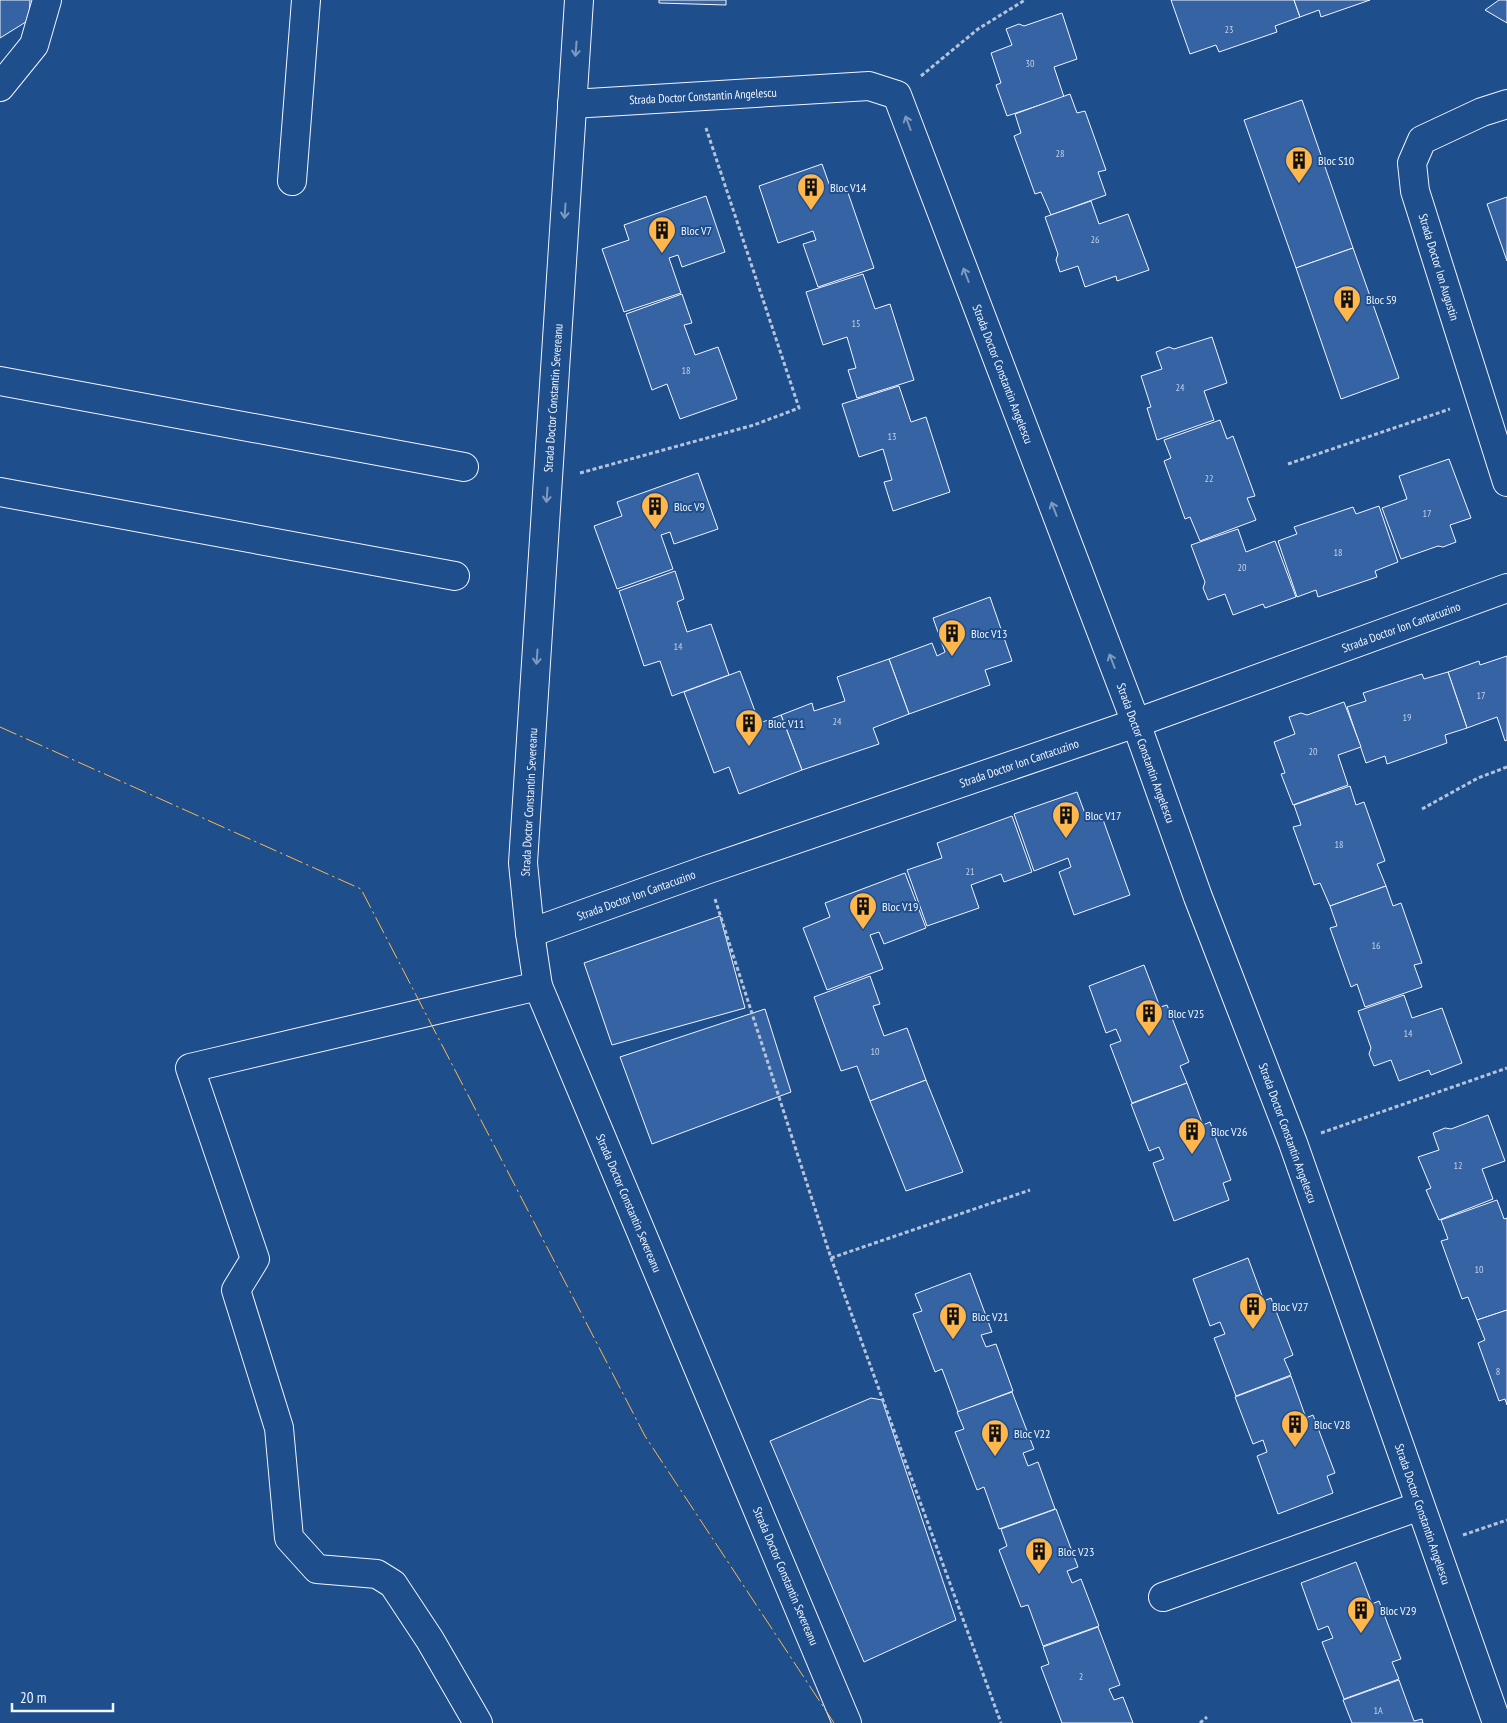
<svg xmlns="http://www.w3.org/2000/svg" width="1507" height="1723" viewBox="0 0 1507 1723" font-family="'PT Sans Narrow',sans-serif">
<style>
.building{fill:#3563a3;stroke:#f2f6ff}
.lines{fill:none;stroke-linecap:round;stroke-linejoin:round}
.minor-casing{stroke:#f2f6ff;stroke-width:30}
.path{stroke:#b3c4dc;stroke-width:3;stroke-dasharray:4 2.5;stroke-linecap:butt}
.minor{stroke:#1f4e8c;stroke-width:28}
.power{stroke:#ffb74d;stroke-width:1;stroke-dasharray:18 4 2.5 4;stroke-linecap:butt}
.oneway{stroke:#7e9ac0}
.labels{text-anchor:middle;dominant-baseline:central;stroke-width:4;stroke-linejoin:round;paint-order:stroke}
.number-label{font-size:10px;fill:#c3d1e8}
.street-label{font-size:12px;fill:#f2f6ff;stroke:#1f4e8c}
.poi-label{font-size:12px;fill:#f2f6ff;stroke:#1f4e8c;text-anchor:start}
</style>
<rect width="100%" height="100%" fill="#1f4e8c"/>
<g class="building">
<path d="M0,0H30L29,20L0,38Z"/>
<path d="M659,0H726V5L659,3Z"/>
<path d="M1171,0H1294L1300,17L1275,26L1277,32L1219,52L1216,45L1190,54Z"/>
<path d="M1294,0H1370L1321,17L1319,10L1300,17Z"/>
<path d="M1499,0H1507V23L1485,10Z"/>
<path d="M1062,13L1077,59L1054,67L1064,97L1007,116L996,85L1001,83L991,53L1012,45L1006,29L1019,24L1024,26Z"/>
<path d="M1070,94L1077,113L1085,111L1106,170L1098,172L1106,195L1051,215L1041,192L1035,194L1014,136L1021,133L1015,114Z"/>
<path d="M1302,100L1353,248L1296,268L1244,120Z"/>
<path d="M822,164L832,192L846,187L874,268L818,287L803,244L816,240L813,231L778,243L759,186Z"/>
<path d="M706,196L725,252L682,267L678,255L669,258L681,293L624,312L602,249L629,240L624,225Z"/>
<path d="M1507,197V261L1487,204Z"/>
<path d="M1091,201L1099,224L1128,214L1149,270L1117,281L1116,276L1085,287L1078,266L1060,272L1056,260L1058,254L1045,217Z"/>
<path d="M1353,248L1399,378L1341,399L1296,268Z"/>
<path d="M863,274L875,309L890,304L914,380L857,398L848,370L856,368L847,337L823,345L806,292Z"/>
<path d="M682,294L692,323L684,325L695,355L718,347L737,399L680,419L667,384L652,390L626,314Z"/>
<path d="M1212,337L1227,383L1204,391L1214,420L1157,440L1147,408L1151,407L1141,376L1162,369L1156,352L1169,347L1174,349Z"/>
<path d="M899,386L911,422L926,417L950,492L893,511L884,482L892,480L883,449L859,457L842,404Z"/>
<path d="M1220,420L1227,439L1233,436L1255,496L1247,498L1256,520L1200,541L1190,517L1185,519L1164,461L1171,458L1164,440Z"/>
<path d="M1449,459L1471,518L1450,525L1456,542L1443,547L1438,546L1401,559L1382,508L1407,499L1399,476Z"/>
<path d="M698,473L718,529L674,544L670,532L661,535L673,569L617,589L594,526L622,516L617,502Z"/>
<path d="M1379,506L1398,562L1375,571L1377,577L1318,597L1316,590L1297,597L1278,541L1297,534L1294,527L1353,507L1356,514Z"/>
<path d="M1238,529L1246,552L1275,541L1296,597L1265,608L1263,604L1233,615L1225,594L1208,600L1203,588L1205,582L1191,545Z"/>
<path d="M675,571L684,599L677,602L687,632L711,624L729,675L672,696L660,661L644,666L619,591Z"/>
<path d="M990,597L1012,661L985,670L990,685L909,714L889,659L932,643L937,656L945,652L933,618Z"/>
<path d="M1507,656V740L1505,741L1497,717L1467,728L1448,672L1479,661L1480,665Z"/>
<path d="M889,659L909,714L873,728L879,744L802,770L781,715L812,703L814,711L845,701L837,677Z"/>
<path d="M740,671L756,714L743,719L747,728L781,715L802,770L739,794L729,767L714,773L684,692Z"/>
<path d="M1448,672L1467,728L1445,735L1447,743L1387,764L1385,756L1366,763L1347,707L1366,701L1363,693L1422,674L1424,679Z"/>
<path d="M1344,702L1361,747L1338,755L1348,785L1293,805L1281,774L1285,773L1274,742L1295,734L1289,717L1301,713L1307,715Z"/>
<path d="M1350,786L1356,805L1364,802L1385,861L1377,864L1386,886L1330,906L1320,883L1314,885L1293,827L1301,825L1294,805Z"/>
<path d="M1077,792L1087,819L1101,814L1130,895L1074,915L1059,872L1071,867L1068,858L1034,871L1014,814Z"/>
<path d="M1012,816L1032,872L1004,882L1001,874L971,885L979,908L927,926L907,870L942,858L937,843Z"/>
<path d="M905,873L926,928L884,944L879,932L870,935L883,969L827,990L803,928L830,917L825,903Z"/>
<path d="M1386,886L1393,906L1401,903L1422,963L1414,965L1422,987L1365,1007L1357,984L1351,987L1330,928L1337,926L1330,906Z"/>
<path d="M720,916L745,1008L612,1045L584,963Z"/>
<path d="M1144,965L1160,1007L1167,1005L1189,1062L1180,1066L1187,1083L1132,1103L1110,1045L1121,1041L1116,1029L1106,1033L1089,986Z"/>
<path d="M870,976L880,1004L873,1006L884,1036L907,1028L926,1080L870,1101L857,1066L841,1071L814,997Z"/>
<path d="M1404,995L1412,1018L1442,1008L1462,1063L1431,1075L1429,1070L1399,1081L1391,1060L1374,1066L1369,1054L1371,1048L1358,1011Z"/>
<path d="M765,1009L791,1092L652,1144L620,1057Z"/>
<path d="M926,1080L963,1172L906,1191L870,1101Z"/>
<path d="M1187,1083L1203,1125L1210,1122L1231,1180L1223,1183L1229,1200L1174,1221L1153,1163L1164,1159L1159,1147L1149,1151L1131,1104Z"/>
<path d="M1488,1115L1505,1161L1482,1169L1493,1199L1439,1220L1426,1190L1431,1188L1418,1157L1439,1150L1433,1133L1445,1128L1451,1129Z"/>
<path d="M1497,1200L1504,1219L1507,1218V1310L1477,1320L1468,1297L1462,1299L1441,1241L1448,1239L1441,1220Z"/>
<path d="M1248,1258L1264,1301L1271,1298L1293,1355L1284,1359L1291,1375L1236,1396L1214,1338L1225,1334L1220,1322L1210,1326L1193,1279Z"/>
<path d="M970,1273L992,1332L981,1335L986,1347L996,1344L1013,1391L958,1412L942,1369L935,1372L913,1314L922,1311L915,1294Z"/>
<path d="M1507,1310V1405L1505,1399L1499,1401L1478,1343L1485,1340L1477,1320Z"/>
<path d="M1291,1376L1306,1418L1313,1415L1335,1473L1327,1476L1333,1493L1278,1514L1257,1456L1267,1452L1263,1440L1253,1444L1235,1397Z"/>
<path d="M1012,1392L1034,1449L1023,1453L1028,1466L1038,1462L1055,1509L999,1529L984,1487L977,1490L955,1432L964,1429L957,1412Z"/>
<path d="M871,1398L882,1400L956,1620L864,1662L770,1441Z"/>
<path d="M1056,1509L1078,1567L1067,1571L1072,1583L1081,1579L1099,1626L1043,1646L1028,1605L1021,1607L999,1550L1007,1546L1001,1529Z"/>
<path d="M1356,1562L1372,1604L1379,1601L1401,1659L1392,1662L1399,1679L1344,1699L1322,1642L1333,1638L1328,1626L1318,1630L1301,1583Z"/>
<path d="M1098,1627L1120,1685L1109,1689L1114,1700L1123,1697L1133,1723H1062L1041,1667L1049,1664L1043,1647Z"/>
<path d="M1399,1680L1414,1721L1422,1719L1423,1723H1352L1343,1700Z"/>
</g>
<g class="lines">
<g class="minor-casing">
<g id="minor">
<path d="M579,0L523,863L530,933L538,986L847,1723"/>
<path d="M0,87L34,45L47,0"/>
<path d="M572,104L869,86L897,95L1136,723L1198,897L1293,1143L1497,1723"/>
<path d="M1507,104L1482,112L1422,140L1412,163L1415,191L1507,482"/>
<path d="M292,181L306,0"/>
<path d="M0,381L464,467"/>
<path d="M0,492L455,576"/>
<path d="M530,933L706,870L1136,723L1507,588"/>
<path d="M1163,1597L1420,1506"/>
<path d="M478,1723L430,1640L393,1584L377,1574L317,1569L289,1538L279,1428L236,1290L255,1259L190,1068L538,986"/>
</g>
</g>
<g class="path">
<path d="M921,76L978,29L1025,0"/>
<path d="M1288,464L1450,409"/>
<path d="M580,473L754,425L799,408L706,128"/>
<path d="M1422,809L1478,778L1507,767"/>
<path d="M715,899L831,1258L1001,1723"/>
<path d="M1321,1133L1507,1068"/>
<path d="M831,1258L1030,1190"/>
<path d="M1463,1535L1507,1520"/>
<path d="M1200,1723L1207,1717"/>
</g>
<use href="#minor" class="minor"/>
<path class="power" d="M0,727L361,889L645,1436L834,1723"/>
</g>
<defs><path id="oneway-shaft" d="M-6 0H5M1.5-3L5.5 0L1.5 3" fill="none" stroke-width="1.6" stroke-linecap="round" stroke-linejoin="round" transform="scale(1.25)"/></defs>
<g class="oneway">
<use href="#oneway-shaft" transform="translate(576 49) rotate(94)"/>
<use href="#oneway-shaft" transform="translate(908 123) rotate(-111)"/>
<use href="#oneway-shaft" transform="translate(565 211) rotate(94)"/>
<use href="#oneway-shaft" transform="translate(966 275) rotate(-111)"/>
<use href="#oneway-shaft" transform="translate(547 495) rotate(94)"/>
<use href="#oneway-shaft" transform="translate(1054 509) rotate(-111)"/>
<use href="#oneway-shaft" transform="translate(537 657) rotate(94)"/>
<use href="#oneway-shaft" transform="translate(1112 661) rotate(-111)"/>
</g>
<defs>
<g id="building-pin" transform="scale(1.4375)"><path d="M0 17L-7.5 6A9.5 9.5 0 1 1 7.5 6Z" fill="#ffb74d" stroke="#1f4e8c"/><path d="M-4-6H4V6H1V3H-1V6H-4ZM-2.5-4.3h1.7v1.8h-1.7ZM.8-4.3h1.7v1.8H.8ZM-2.5-1h1.7V.8h-1.7ZM.8-1h1.7V.8H.8Z" fill="#111"/></g>
</defs>
<g fill-rule="evenodd">
<use href="#building-pin" x="1299" y="160"/>
<use href="#building-pin" x="811" y="187"/>
<use href="#building-pin" x="662" y="230"/>
<use href="#building-pin" x="1347" y="299"/>
<use href="#building-pin" x="655" y="506"/>
<use href="#building-pin" x="952" y="633"/>
<use href="#building-pin" x="749" y="723"/>
<use href="#building-pin" x="1066" y="815"/>
<use href="#building-pin" x="863" y="906"/>
<use href="#building-pin" x="1149" y="1013"/>
<use href="#building-pin" x="1192" y="1131"/>
<use href="#building-pin" x="1253" y="1306"/>
<use href="#building-pin" x="953" y="1316"/>
<use href="#building-pin" x="1295" y="1424"/>
<use href="#building-pin" x="995" y="1433"/>
<use href="#building-pin" x="1039" y="1551"/>
<use href="#building-pin" x="1361" y="1610"/>
</g>
<g class="labels">
<g class="number-label">
<text x="1229" y="29">23</text>
<text x="1030" y="63">30</text>
<text x="1060" y="153">28</text>
<text x="1095" y="239">26</text>
<text x="856" y="323">15</text>
<text x="686" y="370">18</text>
<text x="1180" y="387">24</text>
<text x="892" y="436">13</text>
<text x="1209" y="478">22</text>
<text x="1427" y="513">17</text>
<text x="1338" y="552">18</text>
<text x="1242" y="567">20</text>
<text x="678" y="646">14</text>
<text x="1481" y="695">17</text>
<text x="1407" y="717">19</text>
<text x="837" y="721">24</text>
<text x="1313" y="751">20</text>
<text x="1339" y="844">18</text>
<text x="970" y="871">21</text>
<text x="1376" y="945">16</text>
<text x="1408" y="1033">14</text>
<text x="875" y="1051">10</text>
<text x="1458" y="1165">12</text>
<text x="1479" y="1269">10</text>
<text x="1498" y="1371">8</text>
<text x="1081" y="1676">2</text>
<text x="1378" y="1710">1A</text>
</g>
<g class="street-label">
<text transform="translate(703 96) rotate(-3)">Strada Doctor Constantin Angelescu</text>
<text transform="translate(1439 267) rotate(73)">Strada Doctor Ion Augustin</text>
<text transform="translate(1003 374) rotate(69)">Strada Doctor Constantin Angelescu</text>
<text transform="translate(553 398) rotate(-86)">Strada Doctor Constantin Severeanu</text>
<text transform="translate(1401 627) rotate(-20)">Strada Doctor Ion Cantacuzino</text>
<text transform="translate(1146 753) rotate(70)">Strada Doctor Constantin Angelescu</text>
<text transform="translate(1019 763) rotate(-19)">Strada Doctor Ion Cantacuzino</text>
<text transform="translate(529 802) rotate(-87)">Strada Doctor Constantin Severeanu</text>
<text transform="translate(636 895) rotate(-20)">Strada Doctor Ion Cantacuzino</text>
<text transform="translate(1288 1133) rotate(70)">Strada Doctor Constantin Angelescu</text>
<text transform="translate(629 1203) rotate(67)">Strada Doctor Constantin Severeanu</text>
<text transform="translate(1423 1514) rotate(71)">Strada Doctor Constantin Angelescu</text>
<text transform="translate(786 1576) rotate(67)">Strada Doctor Constantin Severeanu</text>
</g>
<g class="poi-label">
<text x="1318" y="160">Bloc S10</text>
<text x="830" y="187">Bloc V14</text>
<text x="681" y="230">Bloc V7</text>
<text x="1366" y="299">Bloc S9</text>
<text x="674" y="506">Bloc V9</text>
<text x="971" y="633">Bloc V13</text>
<text x="768" y="723">Bloc V11</text>
<text x="1085" y="815">Bloc V17</text>
<text x="882" y="906">Bloc V19</text>
<text x="1168" y="1013">Bloc V25</text>
<text x="1211" y="1131">Bloc V26</text>
<text x="1272" y="1306">Bloc V27</text>
<text x="972" y="1316">Bloc V21</text>
<text x="1314" y="1424">Bloc V28</text>
<text x="1014" y="1433">Bloc V22</text>
<text x="1058" y="1551">Bloc V23</text>
<text x="1380" y="1610">Bloc V29</text>
</g>
</g>
<path d="M12 1703v8h101v-8" fill="none" stroke="#f2f6ff" stroke-width="2.5"/>
<text x="20" y="1703" font-size="15" fill="#f2f6ff" stroke="#1f4e8c" stroke-width="4" paint-order="stroke">20 m</text>
</svg>
